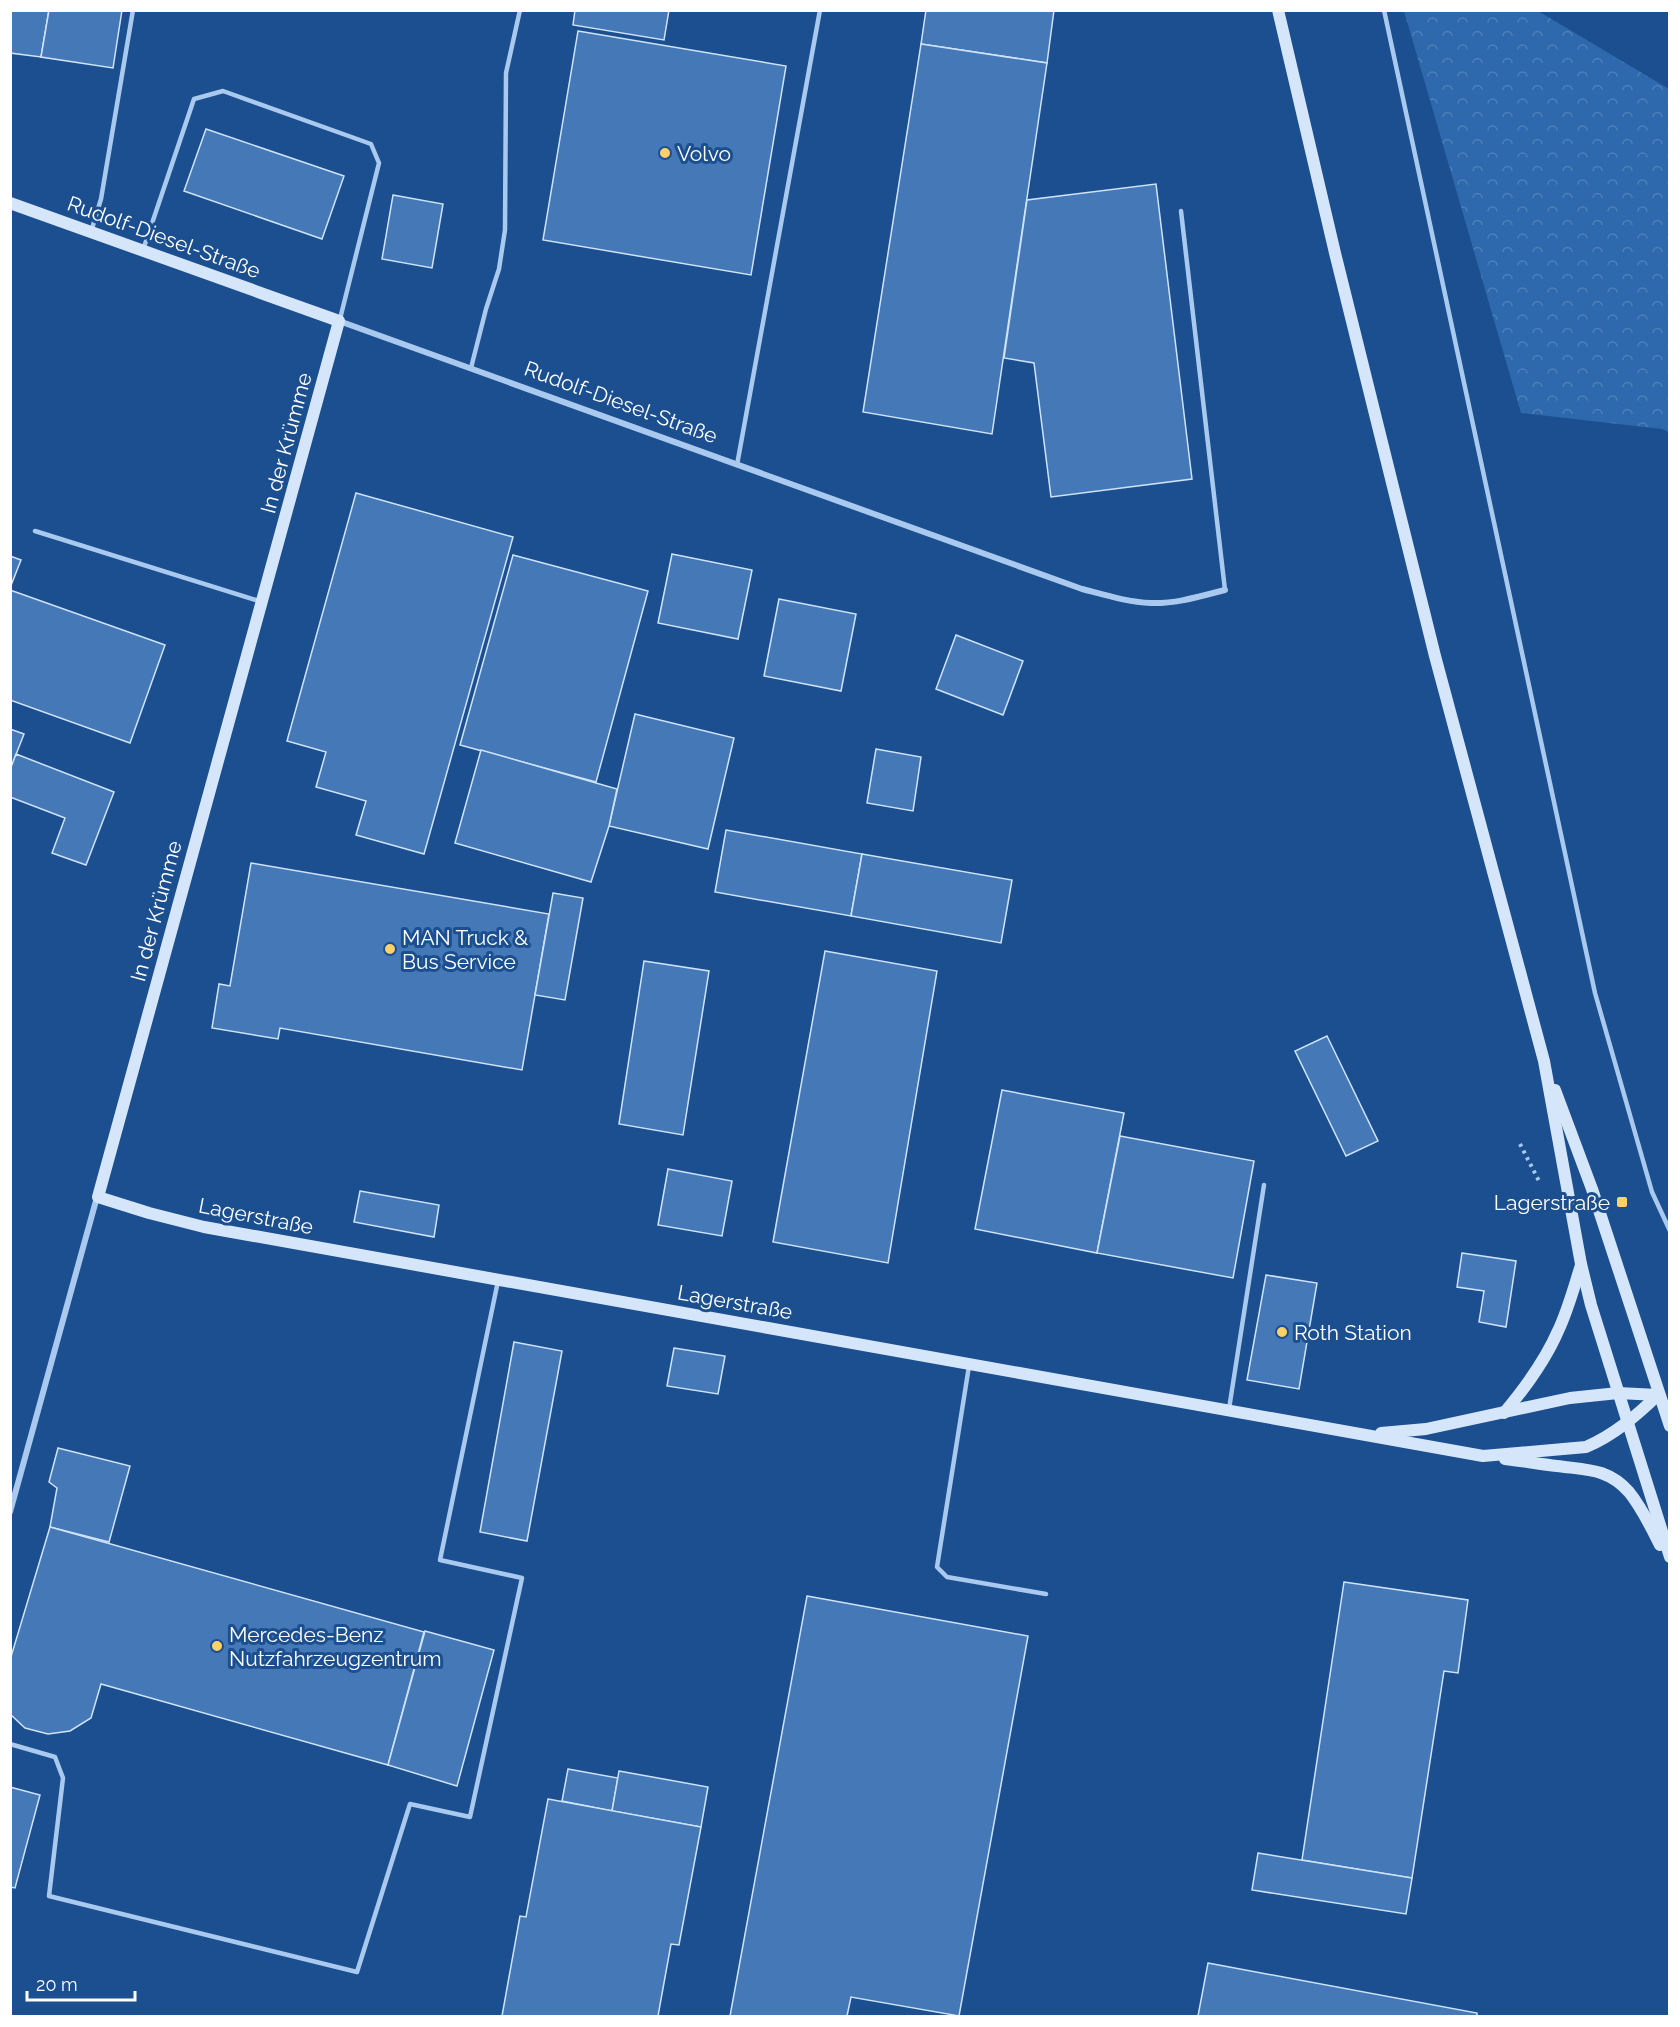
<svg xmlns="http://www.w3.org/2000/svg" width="1680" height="2027" viewBox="0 0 1680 2027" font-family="Raleway,sans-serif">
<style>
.forest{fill:url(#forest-crowns)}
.building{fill:#4478b7;stroke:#cfe3fa;stroke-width:1.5}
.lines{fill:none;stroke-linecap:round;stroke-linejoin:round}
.path{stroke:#a9c9ee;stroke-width:4;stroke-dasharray:3 4.5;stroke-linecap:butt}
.lane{stroke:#a9c9ee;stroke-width:4.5}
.street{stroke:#a9c9ee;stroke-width:6}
.secondary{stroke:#d6e6fa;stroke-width:12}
.poi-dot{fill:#ffd166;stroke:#1b4f8f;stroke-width:2}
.labels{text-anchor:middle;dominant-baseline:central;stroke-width:6;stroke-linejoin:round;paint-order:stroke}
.poi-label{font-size:21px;fill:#fff;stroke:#1b4f8f;text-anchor:start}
.street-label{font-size:21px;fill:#fff;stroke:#1b4f8f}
</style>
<defs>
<pattern id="forest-crowns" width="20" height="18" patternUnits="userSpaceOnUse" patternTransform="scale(1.5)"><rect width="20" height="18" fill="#2e69ad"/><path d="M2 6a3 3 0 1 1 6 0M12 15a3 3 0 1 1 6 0" fill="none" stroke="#4d80b9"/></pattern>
</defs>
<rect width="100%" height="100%" fill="#1b4f8f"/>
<path class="forest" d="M1404,11H1538L1669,89V432L1662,429L1521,413Z"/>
<g class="building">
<path d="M10,10H49L41,57L10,53Z"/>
<path d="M49,10H122L113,68L41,57Z"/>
<path d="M575,10H669L664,40L573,25Z"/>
<path d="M926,10H1054L1047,63L921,44Z"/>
<path d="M578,31L786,66L751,275L543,240Z"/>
<path d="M921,44L1047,63L992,434L863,412Z"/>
<path d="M206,129L344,176L322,239L184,191Z"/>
<path d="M1156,184L1192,479L1051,497L1034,363L1004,358L1027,200Z"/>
<path d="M393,195L443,204L432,268L382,259Z"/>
<path d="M356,493L513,537L424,854L356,835L366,801L316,787L326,752L287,741Z"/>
<path d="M672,554L752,570L738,639L658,623Z"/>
<path d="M513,555L648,591L596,782L460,745Z"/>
<path d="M10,556L21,560L10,588Z"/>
<path d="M10,590L165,645L130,743L10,700Z"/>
<path d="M779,599L856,614L841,691L764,676Z"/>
<path d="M956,635L1023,661L1003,715L936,689Z"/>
<path d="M635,714L734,738L708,849L609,826Z"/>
<path d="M10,729L24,734L10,770Z"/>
<path d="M876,749L921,757L913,811L867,803Z"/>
<path d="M481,750L617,789L609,826L591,882L455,843Z"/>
<path d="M16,754L114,792L86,865L52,853L65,818L10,797V770Z"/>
<path d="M726,830L862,854L851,916L715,892Z"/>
<path d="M862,854L1012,880L1001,943L851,916Z"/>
<path d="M251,863L549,914L522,1070L280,1028L278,1039L212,1028L219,984L230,986Z"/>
<path d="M553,893L583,898L565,1000L535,995Z"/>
<path d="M825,951L937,971L888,1263L773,1242Z"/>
<path d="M644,961L709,971L683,1135L619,1124Z"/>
<path d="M1327,1036L1378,1141L1346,1156L1295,1051Z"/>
<path d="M1002,1090L1124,1113L1097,1253L975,1229Z"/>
<path d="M1120,1136L1254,1161L1233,1278L1097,1253Z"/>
<path d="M668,1169L732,1181L722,1236L658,1225Z"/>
<path d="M360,1191L439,1205L434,1237L354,1222Z"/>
<path d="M1462,1253L1516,1261L1506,1327L1479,1322L1484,1291L1457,1287Z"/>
<path d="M1266,1275L1317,1283L1299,1389L1247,1380Z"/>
<path d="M514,1342L562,1351L527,1541L480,1532Z"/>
<path d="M674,1348L725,1356L718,1394L667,1386Z"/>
<path d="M58,1448L130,1466L109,1542L50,1527L57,1488L49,1482Z"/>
<path d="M50,1527L424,1632L388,1765L101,1684L91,1718L70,1731L48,1734L25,1728L10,1714V1660Z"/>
<path d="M1344,1582L1468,1600L1458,1673L1444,1671L1412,1878L1302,1860Z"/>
<path d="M807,1596L1028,1636L959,2016L851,1997L847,2016H730Z"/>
<path d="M425,1631L494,1650L457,1786L388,1765Z"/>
<path d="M568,1769L618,1778L612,1811L562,1801Z"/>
<path d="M619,1771L708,1787L701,1827L612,1811Z"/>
<path d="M10,1787L40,1795L15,1888L10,1887Z"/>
<path d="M548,1799L701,1827L679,1945L671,1944L658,2016H502L520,1916L526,1917Z"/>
<path d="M1258,1853L1412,1878L1406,1914L1252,1890Z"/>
<path d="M1208,1963L1477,2013V2016H1198Z"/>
</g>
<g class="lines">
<g class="path">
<path d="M1520,1144L1540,1183"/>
<path d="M1669,1301H1670"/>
</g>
<g class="lane">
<path d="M1384,10L1595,993L1652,1192L1670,1231"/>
<path d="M1181,211L1225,590"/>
<path d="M91,232L101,199L133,10"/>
<path d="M143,250L194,99L223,91L371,144L379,163L340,319"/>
<path d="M471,368L486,309L499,269L505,230L506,73L520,10"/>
<path d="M737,465L820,10"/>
<path d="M35,531L259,601"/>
<path d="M969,1366L937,1567L947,1577L1046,1594"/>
<path d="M1229,1409L1264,1185"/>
<path d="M10,1744L55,1757L63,1778L49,1896L357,1972L410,1804L470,1817L522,1578L440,1560L498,1281"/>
</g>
<g class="street">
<path d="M339,321L1082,589C1105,595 1127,602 1151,603C1176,604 1201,596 1225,590"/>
<path d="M10,1512L97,1197"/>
</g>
<g class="secondary">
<path d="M1278,10L1335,253L1435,656L1544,1061L1581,1264L1591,1305L1670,1557"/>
<path d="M10,203L339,321L98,1197L149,1213L204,1227L1483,1456L1586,1447C1614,1435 1636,1416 1658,1395"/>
<path d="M1555,1090L1592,1189L1670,1426"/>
<path d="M1504,1413C1525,1388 1545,1361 1558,1331C1568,1310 1574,1287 1581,1265"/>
<path d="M1381,1433L1426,1429L1570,1398L1618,1393L1658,1395"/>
<path d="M1505,1459C1522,1461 1540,1464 1557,1466C1586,1470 1608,1468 1629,1492C1642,1508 1651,1527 1660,1545"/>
</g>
</g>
<g class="poi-dot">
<circle cx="665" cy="153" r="6"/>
<circle cx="390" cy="949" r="6"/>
<rect x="1616" y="1196" width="12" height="12" rx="3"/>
<circle cx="1282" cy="1332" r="6"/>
<circle cx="217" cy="1646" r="6"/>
</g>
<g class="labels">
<g class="poi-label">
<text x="677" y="153">Volvo</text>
<text x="402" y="937">MAN Truck &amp;<tspan x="402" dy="24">Bus Service</tspan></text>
<text x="1610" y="1202" text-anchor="end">Lagerstraße</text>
<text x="1294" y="1332">Roth Station</text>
<text x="229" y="1634">Mercedes-Benz<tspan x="229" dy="24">Nutzfahrzeugzentrum</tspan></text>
</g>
<g class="street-label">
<text transform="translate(164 237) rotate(20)">Rudolf-Diesel-Straße</text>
<text transform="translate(621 402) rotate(20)">Rudolf-Diesel-Straße</text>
<text transform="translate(286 443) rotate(-75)">In der Krümme</text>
<text transform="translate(156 911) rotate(-75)">In der Krümme</text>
<text transform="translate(256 1216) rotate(11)">Lagerstraße</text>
<text transform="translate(735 1302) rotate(10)">Lagerstraße</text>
</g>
</g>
<rect width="1680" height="2027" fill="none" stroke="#ffffff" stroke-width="24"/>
<path d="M27 1991v9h108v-9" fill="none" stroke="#ffffff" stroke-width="3"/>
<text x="36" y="1991" font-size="18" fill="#ffffff" stroke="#1b4f8f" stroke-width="4.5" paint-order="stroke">20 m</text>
</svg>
